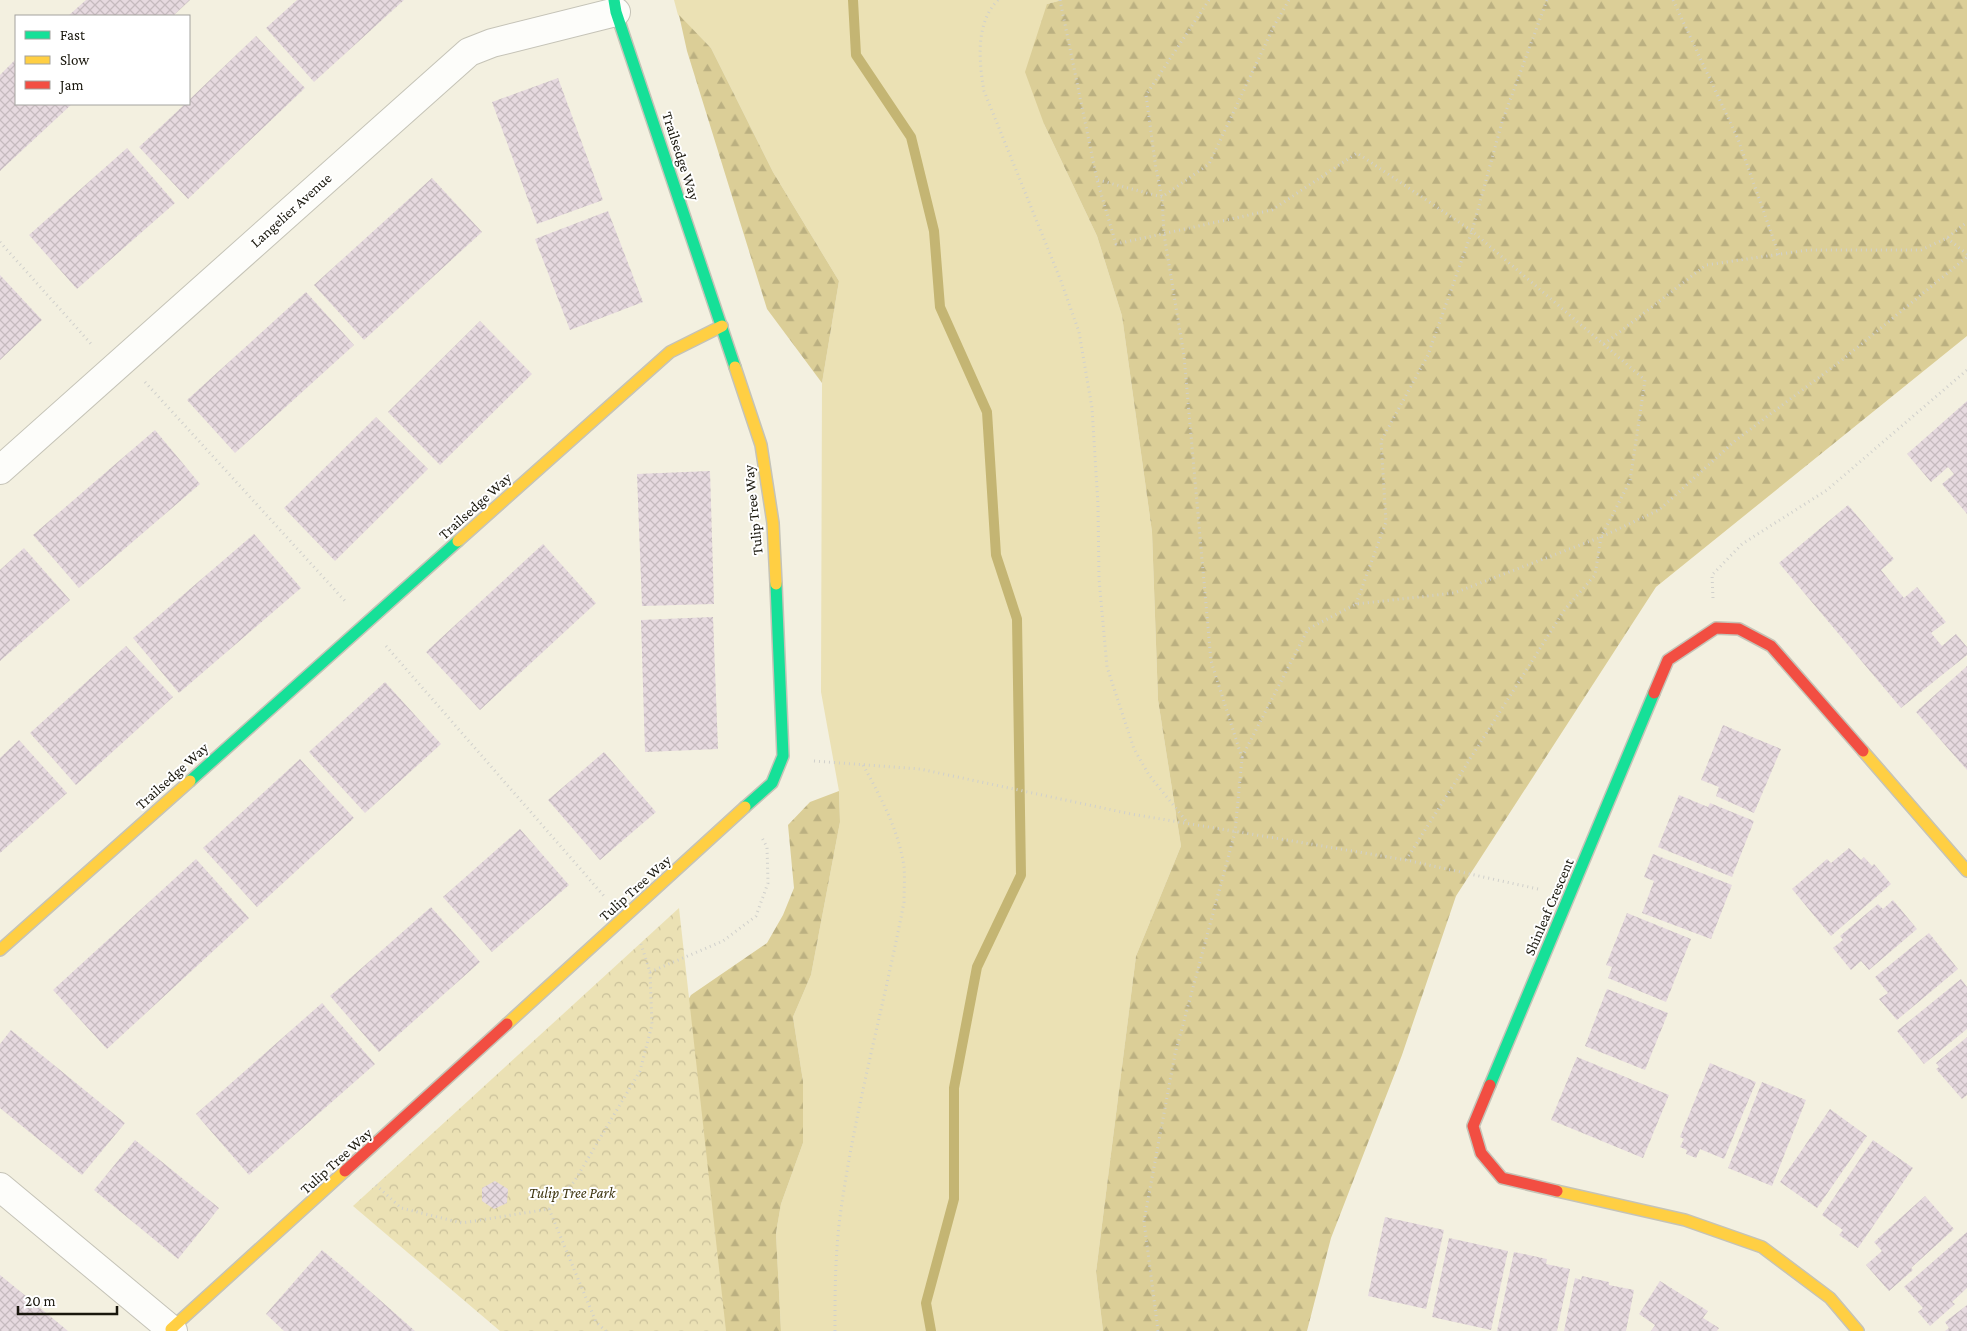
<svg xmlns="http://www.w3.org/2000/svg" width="1967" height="1331" viewBox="0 0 1967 1331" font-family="'Crimson Pro',serif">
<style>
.grass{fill:#ebe1b4}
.forest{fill:url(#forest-firs)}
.park{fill:url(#park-crowns)}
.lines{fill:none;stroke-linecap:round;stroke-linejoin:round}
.stream{stroke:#c4b573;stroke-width:10}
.building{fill:url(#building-cross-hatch)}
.street-casing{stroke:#c5c3b7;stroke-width:30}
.fast-casing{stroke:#c5c3b7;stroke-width:14}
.slow-casing{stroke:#c5c3b7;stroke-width:14}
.jam-casing{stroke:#c5c3b7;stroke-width:14}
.path{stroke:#d0d0cc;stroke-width:3;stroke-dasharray:1 4;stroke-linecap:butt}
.street{stroke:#fdfdfa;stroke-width:28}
.fast{stroke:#16e098;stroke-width:11}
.slow{stroke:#ffcf43;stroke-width:11}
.jam{stroke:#f24e42;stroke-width:11}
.labels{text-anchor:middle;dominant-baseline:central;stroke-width:4;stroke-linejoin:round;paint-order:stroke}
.street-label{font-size:15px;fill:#19170d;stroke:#fff}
.park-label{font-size:15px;font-style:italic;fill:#3e350f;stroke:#fff}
</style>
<defs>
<pattern id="forest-firs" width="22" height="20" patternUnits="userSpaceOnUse" patternTransform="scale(1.25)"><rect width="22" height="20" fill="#dbce97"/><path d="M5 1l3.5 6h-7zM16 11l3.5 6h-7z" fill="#bbb081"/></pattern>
<pattern id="park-crowns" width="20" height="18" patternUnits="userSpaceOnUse" patternTransform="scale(1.25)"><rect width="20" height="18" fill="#ebe1b4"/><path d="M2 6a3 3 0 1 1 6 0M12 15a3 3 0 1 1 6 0" fill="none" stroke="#c9c09a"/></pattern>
<pattern id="building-cross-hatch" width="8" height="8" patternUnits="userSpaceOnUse" patternTransform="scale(1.25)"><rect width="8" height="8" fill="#e6d9df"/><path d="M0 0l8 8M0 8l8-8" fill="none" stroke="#c5babe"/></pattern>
</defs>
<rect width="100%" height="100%" fill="#f3f0e0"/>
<path class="grass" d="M674,0H1062L1047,4L1044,124L1097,236L1122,316L1152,532L1158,700L1181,846L1136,956L1096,1272L1103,1331H781L776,1233L781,1204L803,1143V1081L793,1017L811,975L840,822L839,791L821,692L822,383L839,281L773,172L711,48L678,15Z"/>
<g class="forest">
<path d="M1062,0H1967V336L1656,587L1456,896L1402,1055L1331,1238L1307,1331H1103L1096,1272L1136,956L1181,846L1158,700L1152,532L1122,316L1097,236L1044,124L1025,72L1047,4Z"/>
<path d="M679,15L711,48L773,172L839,281L822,383L767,309L687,51Z"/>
<path d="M839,791L840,822L811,975L793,1017L803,1081V1143L781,1204L776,1233L781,1331H656L676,1021L691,995L767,943L783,915L794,888L788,825L810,802Z"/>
</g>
<path class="park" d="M679,908L726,1331H500L353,1206Z"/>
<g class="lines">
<path class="stream" d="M853,0L856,55L911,137L934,231L940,307L987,412L996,555L1017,619L1021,875L977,967L954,1088V1199L926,1303L931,1331"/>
</g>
<g class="building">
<path d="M86,0H190L173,16H68Z"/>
<path d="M297,0H404L314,82L266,28Z"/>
<path d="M256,36L305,88L188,199L139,147L185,104H189V100Z"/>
<path d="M16,59V104H72L0,171V75Z"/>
<path d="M558,78L603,200L537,224L492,102Z"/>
<path d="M127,148L175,203L77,289L29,235Z"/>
<path d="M432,178L482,232L364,340L314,285Z"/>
<path d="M608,211L643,302L570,330L535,239Z"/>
<path d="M0,275L42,320L0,360Z"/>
<path d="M306,292L354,345L235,453L187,400Z"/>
<path d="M480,321L532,374L440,465L388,412Z"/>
<path d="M1967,401V514L1942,484L1954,474L1948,467L1931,482L1907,454Z"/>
<path d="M376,417L428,469L335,561L284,508Z"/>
<path d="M155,430L200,484L79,588L33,535Z"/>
<path d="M710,471L714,604L642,606L637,474Z"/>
<path d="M1848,505L1894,559L1881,570L1904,598L1917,587L1946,622L1931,633L1942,646L1956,634L1967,647V655L1901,708L1779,563Z"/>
<path d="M254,534L301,588L179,693L133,638Z"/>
<path d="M543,544L596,603L480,710L426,652Z"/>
<path d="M24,548L70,600L0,661V570Z"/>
<path d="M713,617L718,749L645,752L641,620Z"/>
<path d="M126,646L173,697L76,785L30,733Z"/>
<path d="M1967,666V770L1916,712Z"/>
<path d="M385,682L441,744L365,813L309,752Z"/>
<path d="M1723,725L1781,749L1754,813L1716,796L1719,787L1701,780Z"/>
<path d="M19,740L67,793L0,853V758Z"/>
<path d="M604,752L656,812L600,860L548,800Z"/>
<path d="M300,759L354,818L257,907L203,848Z"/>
<path d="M1679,795L1708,807L1710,803L1754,821L1732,877L1658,847Z"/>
<path d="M520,829L569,885L492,952L443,897Z"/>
<path d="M1849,848L1861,860L1864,857L1872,866L1874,864L1891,884L1831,936L1792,889L1827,859L1831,863Z"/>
<path d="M1653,854L1732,885L1711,939L1642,913L1654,881L1644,877Z"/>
<path d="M196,859L249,918L107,1049L53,990Z"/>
<path d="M1893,900L1917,929L1869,970L1861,961L1851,970L1833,948L1843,940L1840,936L1878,904L1883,909Z"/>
<path d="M431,907L480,962L379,1052L330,996Z"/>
<path d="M1627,913L1691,939L1666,1002L1608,978L1612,967L1606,965Z"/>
<path d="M1929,933L1958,969L1897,1020L1879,999L1888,993L1875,977Z"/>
<path d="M1961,979L1967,987V1029L1924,1064L1897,1031Z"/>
<path d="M1607,989L1668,1013L1645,1070L1585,1046Z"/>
<path d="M322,1003L375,1064L249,1175L196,1114Z"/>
<path d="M11,1030L125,1123L82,1175L0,1108V1044Z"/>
<path d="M1967,1037V1095L1962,1099L1936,1069L1939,1067L1936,1063Z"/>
<path d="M1577,1057L1669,1095L1643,1158L1551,1120Z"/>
<path d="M1710,1063L1756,1082L1724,1159L1700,1149L1696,1158L1686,1154L1687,1150L1680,1147L1684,1139L1680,1137Z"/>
<path d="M1762,1082L1806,1100L1772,1186L1728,1168Z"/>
<path d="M1830,1109L1867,1136L1817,1208L1780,1182Z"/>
<path d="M135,1140L219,1208L178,1259L94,1190Z"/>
<path d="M1873,1140L1913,1168L1858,1248L1839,1235L1843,1230L1822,1215Z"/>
<path d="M495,1181L508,1189L507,1203L494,1209L482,1201V1188Z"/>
<path d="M1925,1196L1954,1229L1911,1268L1913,1270L1889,1291L1866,1265L1882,1251L1874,1242Z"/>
<path d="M1385,1217L1444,1230L1426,1309L1368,1296Z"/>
<path d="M1967,1232V1288L1952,1302L1955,1304L1930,1326L1918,1312L1923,1308L1904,1287Z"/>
<path d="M1449,1238L1508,1251L1491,1330L1432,1317Z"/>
<path d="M322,1250L346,1270L415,1331H284L266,1314Z"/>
<path d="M1514,1252L1547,1259L1546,1264L1570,1269L1557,1331H1497Z"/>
<path d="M0,1275L27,1297L68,1331H0Z"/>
<path d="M1582,1276L1609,1282V1285L1634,1290L1626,1331H1564L1575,1278L1581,1280Z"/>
<path d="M1660,1281L1708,1311L1703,1318L1719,1328L1717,1331H1651L1655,1325L1639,1314Z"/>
<path d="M1967,1305V1331H1945L1949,1328L1945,1322Z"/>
</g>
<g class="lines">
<g class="street-casing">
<g id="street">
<path d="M0,470L469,52L492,43L616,12"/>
<path d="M0,1187L173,1331"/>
</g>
</g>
<g class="fast-casing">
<g id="fast">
<path d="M614,0L616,12L735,367"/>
<path d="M190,781L458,541"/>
<path d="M745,807L772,783L783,756L776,584"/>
<path d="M1490,1085L1654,693"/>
</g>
</g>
<g class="slow-casing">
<g id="slow">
<path d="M735,367L761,445L773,523L776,584"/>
<path d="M458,541L670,352L722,326"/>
<path d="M1863,751L1967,871"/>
<path d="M0,950L190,781"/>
<path d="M507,1024L745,807"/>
<path d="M1557,1191L1685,1220L1762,1247L1830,1298L1858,1331"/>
<path d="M171,1329L345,1171"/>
</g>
</g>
<g class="jam-casing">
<g id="jam">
<path d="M1654,693L1668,660L1716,628L1739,629L1771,646L1863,751"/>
<path d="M1490,1085L1473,1126L1481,1153L1502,1178L1557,1191"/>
<path d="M345,1171L507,1024"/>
</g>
</g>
<g class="path">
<path d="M998,0C975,23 979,62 984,91L1061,281L1079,332L1092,408L1098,505L1099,579L1107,667L1134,749L1149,775L1187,822"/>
<path d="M1060,0L1097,180L1116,244L1272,210L1357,153L1472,231L1645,380L1630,481L1601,537L1595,575L1565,609L1406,860"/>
<path d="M1673,0L1738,139L1779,255"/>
<path d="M1098,180L1162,197L1209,164L1275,24L1289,0"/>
<path d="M1947,238L1967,254"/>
<path d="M0,242L93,346"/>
<path d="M1604,344L1706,265L1808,250H1921L1947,238L1967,222"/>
<path d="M145,382L345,601"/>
<path d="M1713,598L1712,575L1742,544L1827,490L1967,370"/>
<path d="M1356,604L1386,522L1381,441L1428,355L1472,231L1502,122L1547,0"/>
<path d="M386,646L604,896"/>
<path d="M1242,757L1308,629L1356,604L1454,593L1601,537L1659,510L1736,440L1842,360L1967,257"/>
<path d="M814,761L920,769L1131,814L1406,860L1538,889"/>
<path d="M650,972L723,941L756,916L768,883L767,847L761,836"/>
<path d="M376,1185L401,1208L462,1223L549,1209L574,1182L640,1071L652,1025L650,972L641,944"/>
<path d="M549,1209L596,1322L606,1331"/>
<path d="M835,1331C835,1293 835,1255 840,1217C854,1111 884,1007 904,902C904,890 905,878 904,867C899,830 879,794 862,763"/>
<path d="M1158,1331L1144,1221L1175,1054L1235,832L1242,758L1211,661L1184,356L1164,234L1162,197L1156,169L1146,95L1209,0"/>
</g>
<use href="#street" class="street"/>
<use href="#fast" class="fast"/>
<use href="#slow" class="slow"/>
<use href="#jam" class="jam"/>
</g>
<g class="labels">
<g class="street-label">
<text transform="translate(681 156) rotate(72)">Trailsedge Way</text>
<text transform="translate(291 210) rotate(-42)">Langelier Avenue</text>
<text transform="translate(475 506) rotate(-42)">Trailsedge Way</text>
<text transform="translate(753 510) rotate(-96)">Tulip Tree Way</text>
<text transform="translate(172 776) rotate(-42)">Trailsedge Way</text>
<text transform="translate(635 888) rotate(-42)">Tulip Tree Way</text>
<text transform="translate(1549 907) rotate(-67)">Shinleaf Crescent</text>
<text transform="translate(336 1161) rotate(-42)">Tulip Tree Way</text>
</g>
<g class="park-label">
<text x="572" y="1193">Tulip Tree Park</text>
</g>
</g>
<rect x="15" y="15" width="175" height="90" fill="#ffffff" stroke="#a3a29e"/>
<rect x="25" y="31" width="25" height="8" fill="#16e098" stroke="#a3a29e"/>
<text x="60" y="40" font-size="15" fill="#19170d">Fast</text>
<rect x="25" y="56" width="25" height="8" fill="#ffcf43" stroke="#a3a29e"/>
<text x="60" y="65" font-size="15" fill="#19170d">Slow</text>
<rect x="25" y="81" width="25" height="8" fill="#f24e42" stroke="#a3a29e"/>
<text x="60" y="90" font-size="15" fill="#19170d">Jam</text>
<path d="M18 1306v8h99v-8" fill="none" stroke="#19170d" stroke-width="2.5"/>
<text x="25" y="1306" font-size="15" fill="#19170d" stroke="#ffffff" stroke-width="4" paint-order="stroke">20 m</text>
</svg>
